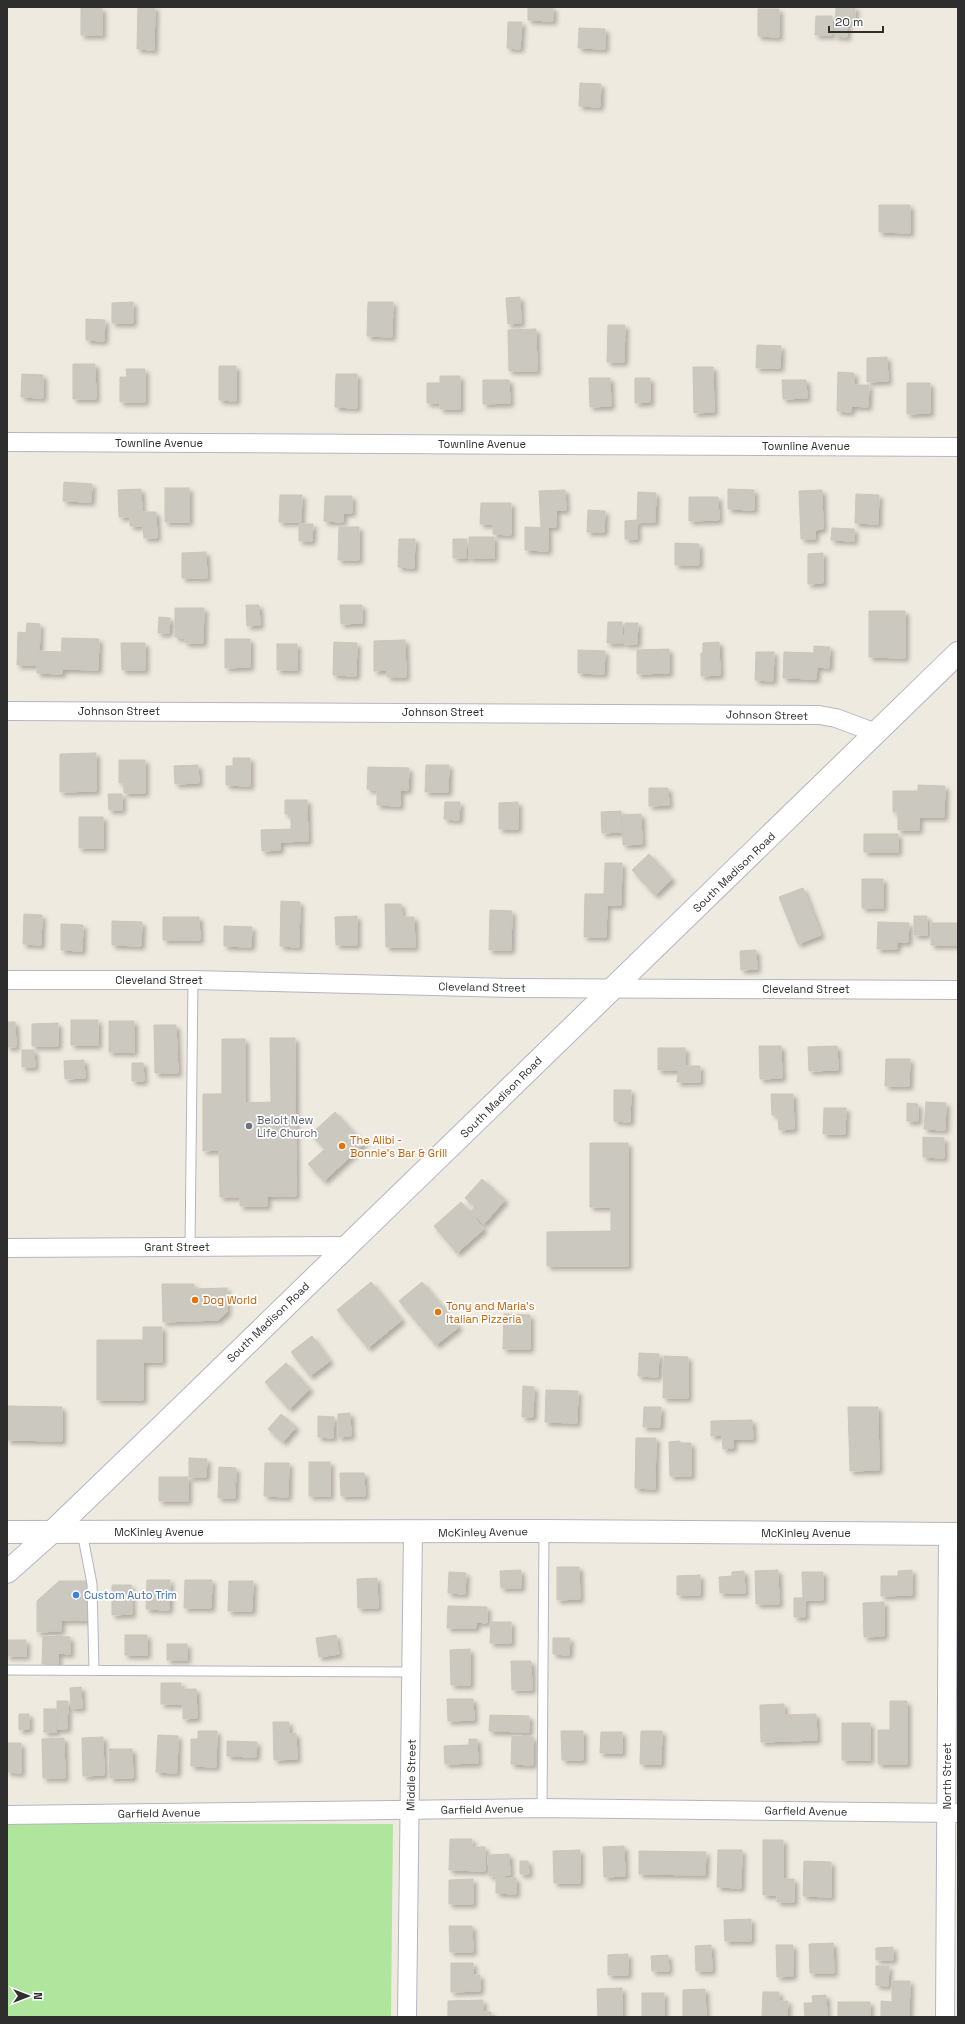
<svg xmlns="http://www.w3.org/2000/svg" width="965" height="2024" viewBox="0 0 965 2024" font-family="'Space Grotesk',sans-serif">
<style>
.green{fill:#b0e59e}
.building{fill:#cbc8bf;stroke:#cbc6ba;filter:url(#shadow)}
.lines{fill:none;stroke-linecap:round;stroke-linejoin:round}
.lane-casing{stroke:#b4b5c1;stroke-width:11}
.street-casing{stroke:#b4b5c1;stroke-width:20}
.secondary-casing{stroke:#b4b5c1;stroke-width:24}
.lane{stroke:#fff;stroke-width:9}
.street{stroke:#fff;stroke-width:18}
.secondary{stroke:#fff;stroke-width:22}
.worship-dot{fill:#6b7280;stroke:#fff;stroke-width:1.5}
.food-dot{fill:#e8710a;stroke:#fff;stroke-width:1.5}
.shop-dot{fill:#3f7fe0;stroke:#fff;stroke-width:1.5}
.labels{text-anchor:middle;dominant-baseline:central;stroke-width:3.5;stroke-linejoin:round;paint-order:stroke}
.street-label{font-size:11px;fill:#2e2e2e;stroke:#fff}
.worship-label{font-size:11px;fill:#5b616d;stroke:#fff;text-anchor:start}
.food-label{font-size:11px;fill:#c56008;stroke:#fff;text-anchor:start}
.shop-label{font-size:11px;fill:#366cbe;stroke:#fff;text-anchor:start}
</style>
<defs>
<filter id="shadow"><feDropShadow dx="3.5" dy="3.5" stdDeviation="2" flood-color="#0004"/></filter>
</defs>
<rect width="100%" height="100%" fill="#efeae0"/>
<path class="green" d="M7,1823L393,1824L391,2017H7Z"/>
<g class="building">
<path d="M138,7H155L154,50L137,49Z"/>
<path d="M528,7H553V21L528,20Z"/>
<path d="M836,7H855V21H847V37L835,36Z"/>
<rect x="81" y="8" width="21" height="27"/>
<path d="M758,9H779V37L758,36Z"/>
<path d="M816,16H832V35H815Z"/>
<path d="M508,22H522L520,49L507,48Z"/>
<path d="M579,28L605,29V49L578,48Z"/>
<path d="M580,83L601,84L600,107L579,106Z"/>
<path d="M879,205H910V233L879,232Z"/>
<path d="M520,297L521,323L508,324L506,298Z"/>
<path d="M133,302V323H112V303Z"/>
<path d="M368,302H393L392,337L367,336Z"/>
<path d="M86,319L105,320L104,341L86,340Z"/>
<path d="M608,325H625L624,362H607Z"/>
<path d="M536,329L537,371H509L508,330Z"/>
<path d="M757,345L781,346L780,368H756Z"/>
<path d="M887,357L888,381L867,382V358Z"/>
<path d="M73,364H95L96,399H73Z"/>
<path d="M219,366H236V401L219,400Z"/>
<path d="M693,367H713L714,412L694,413Z"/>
<path d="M126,369H145V402H120V377H127Z"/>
<path d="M838,372L854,373V385H869L868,407L851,406V412L837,411Z"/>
<path d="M22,374L43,375V398L21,397Z"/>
<path d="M336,374H357V408L335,407Z"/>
<path d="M440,376H460V409H440V403H427V383H440Z"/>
<path d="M589,378H610L611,406L590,407Z"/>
<path d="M635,378H650V402L635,403Z"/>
<path d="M483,380H509L510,403L483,404Z"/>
<path d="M782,380H806L807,398L783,399Z"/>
<path d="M907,383H930V413L907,414Z"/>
<path d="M64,482L92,484L91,502L63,501Z"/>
<rect x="165" y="488" width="24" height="34"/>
<path d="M141,489L142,512H156L157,538H144L143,526H130V517H119L118,490Z"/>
<path d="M728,489L754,490V510L728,509Z"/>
<path d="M565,490L566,510H556V527H541L539,491Z"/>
<path d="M822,490L823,529L815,530V539H801L799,491Z"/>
<path d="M638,492L656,493L655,522H637Z"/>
<path d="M856,494L879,495L878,524L855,523Z"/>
<path d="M280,495H302L301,522H279Z"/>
<path d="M325,496H352V513H343V522L324,521Z"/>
<path d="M689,497H718L719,520L689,521Z"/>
<path d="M481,503H511V535L493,534V524H480Z"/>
<path d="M588,510L605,511L604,532H587Z"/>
<path d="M637,520V539H625V521Z"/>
<path d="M299,524H313L312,541H299Z"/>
<path d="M339,527H359V560H338Z"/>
<path d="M525,527L548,528V551L525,550Z"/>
<path d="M832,528L854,529V541L831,540Z"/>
<rect x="469" y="537" width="25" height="21"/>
<path d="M399,539H415L414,568L398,567Z"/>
<path d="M453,539H467L466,558H453Z"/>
<path d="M675,543L699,544V565H675Z"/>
<path d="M206,552L207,578H182V553Z"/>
<path d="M823,553V583L808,584V554Z"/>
<path d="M246,605H259L260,625L247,626Z"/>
<path d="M340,605H362V623L341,624Z"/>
<path d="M175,608H204L203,643H185V638L175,637Z"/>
<path d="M869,611H905V658L869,657Z"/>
<path d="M159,617L170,618L169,633H158Z"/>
<path d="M608,622H622V643H607Z"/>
<path d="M27,623L40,624L39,665H17L18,632L26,633Z"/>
<path d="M625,623H638L637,644H624Z"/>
<path d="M62,638L99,639L98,670L61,669Z"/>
<path d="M225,639H250V667L225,668Z"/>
<path d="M405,640L406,677H387V670L374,671V641Z"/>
<path d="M334,642L357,643L356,676L333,675Z"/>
<path d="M719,642L720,675L701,676V653H703V643Z"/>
<path d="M121,643H145V670H122Z"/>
<rect x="277" y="644" width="20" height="26"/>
<path d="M814,646L830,647L829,668L817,667L816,679L783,678L784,652L814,653Z"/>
<path d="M669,649V673L637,674V650Z"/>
<path d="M578,650L605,651L604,674L578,673Z"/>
<path d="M37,651L62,652V674L37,673Z"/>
<path d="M756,652H774L773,681L755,680Z"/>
<path d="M96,753V791L60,792V754Z"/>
<path d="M233,758H250V786L226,785V766H233Z"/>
<path d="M119,760H145V793H124V783H119Z"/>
<path d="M198,765L199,783L175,784L174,766Z"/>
<path d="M426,765H449L448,792H425Z"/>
<path d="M368,767L409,768L408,790H400V806L377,805V790L367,789Z"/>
<path d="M918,785L945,786L944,817H919V830H898V812H893V791H918Z"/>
<path d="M649,788H668L669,805L649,806Z"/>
<path d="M108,794H122V810H109Z"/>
<path d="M285,800H307L308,841L280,842V850L262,851L261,830L291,829V814H285Z"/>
<path d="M445,802H460L459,820L444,819Z"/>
<path d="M518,802V829H499V803Z"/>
<path d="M621,811L622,832L602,833L601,812Z"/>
<path d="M641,814L642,844L623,845L622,815Z"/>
<rect x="79" y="817" width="24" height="31"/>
<rect x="864" y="834" width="34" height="18"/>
<path d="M649,854L672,879L655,895L632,870Z"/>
<path d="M605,863H622L621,905H607L606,937H584L585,894H604Z"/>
<rect x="862" y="879" width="21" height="29"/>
<path d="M803,888L821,935L798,944L779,897Z"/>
<path d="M281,901L300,902L299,947L280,946Z"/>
<path d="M385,904H401L402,917H414L415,947H386Z"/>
<path d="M490,910L512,911L511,950H489Z"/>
<path d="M24,914L42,915L41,945L23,944Z"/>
<path d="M357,916V945H336L335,917Z"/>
<rect x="914" y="916" width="13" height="19"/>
<path d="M163,917H199L200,940H163Z"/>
<path d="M112,921L142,922L141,946L112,945Z"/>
<path d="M878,922L909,923L908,942H897V949H877Z"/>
<rect x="931" y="923" width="27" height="22"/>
<path d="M61,924L83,925L82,951L61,950Z"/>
<path d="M224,926L252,927L251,947L224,946Z"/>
<path d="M756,950L757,969L741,970L740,951Z"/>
<rect x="71" y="1020" width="27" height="25"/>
<rect x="109" y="1021" width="25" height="31"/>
<path d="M7,1022H15L16,1047H7Z"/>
<path d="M58,1023V1046H32V1024Z"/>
<path d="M154,1025H176L178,1073H155Z"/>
<path d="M270,1038H295L296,1196H267V1206H240V1197H220L219,1150L203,1151V1094H222V1039H245V1103L271,1102Z"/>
<path d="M759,1046H781L782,1078L760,1079Z"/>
<path d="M837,1046L838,1070L809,1071L808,1047Z"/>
<path d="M658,1048H685V1066H700V1082H677L678,1070H658Z"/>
<path d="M22,1050H34L35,1067H22Z"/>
<path d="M886,1059H910L909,1086H885Z"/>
<path d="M84,1060L85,1078L65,1079L64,1061Z"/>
<path d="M132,1063H143L144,1081H132Z"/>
<path d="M614,1090H631L630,1122L614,1121Z"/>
<path d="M771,1094H793L794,1129L779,1130L778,1115H772Z"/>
<path d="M926,1102L946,1103L945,1130L924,1129Z"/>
<path d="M907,1103L918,1104V1121H907Z"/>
<path d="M824,1108H846L845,1134H823Z"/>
<path d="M335,1112L364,1144L324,1181L308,1164L325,1149L311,1134Z"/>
<path d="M923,1137L944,1138V1158L923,1157Z"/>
<path d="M590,1143H628V1266H547V1232L611,1231V1207H590Z"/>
<path d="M482,1179L505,1200L484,1224L470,1212L475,1207L465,1198Z"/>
<path d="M461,1202L484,1229L457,1253L434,1226Z"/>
<path d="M371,1282L402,1320L368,1348L337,1310Z"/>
<path d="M422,1282L459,1327L436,1345L399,1301Z"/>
<path d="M162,1284H194V1289L227,1288V1312L218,1320L163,1322Z"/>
<path d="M504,1314L530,1315V1349H503Z"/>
<path d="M143,1327H162V1362H143V1400H97V1340H143Z"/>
<path d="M312,1336L330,1361L310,1376L291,1352Z"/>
<path d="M639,1353L659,1354L658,1377L638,1376Z"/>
<path d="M664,1356L688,1357V1398H663Z"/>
<path d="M286,1363L310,1389L289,1409L265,1382Z"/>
<path d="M523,1386L534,1387L533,1417H522Z"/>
<path d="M546,1390L578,1391L577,1423L545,1422Z"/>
<path d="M7,1406L62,1407V1441L7,1440Z"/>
<path d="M644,1407H661L660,1427H643Z"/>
<path d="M848,1407H878L879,1470L850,1471Z"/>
<path d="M350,1413L351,1436L338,1437V1414Z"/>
<path d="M281,1414L296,1427L283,1442L268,1429Z"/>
<path d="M318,1416L334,1417L333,1438L318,1437Z"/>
<path d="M752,1420L753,1439H733V1448L723,1449L722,1435L711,1436V1421Z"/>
<path d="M636,1438H656L655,1489L635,1488Z"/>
<path d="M680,1441V1443H691V1476H670L669,1442Z"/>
<path d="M189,1458L207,1459L206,1477H189Z"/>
<rect x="309" y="1462" width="21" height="34"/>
<path d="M265,1463H289L288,1497L264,1496Z"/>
<path d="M219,1467L236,1468L235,1498H218Z"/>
<path d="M340,1473H364L365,1496H341Z"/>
<rect x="159" y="1477" width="29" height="24"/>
<path d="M557,1567H579L580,1599L557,1600Z"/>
<path d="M521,1570V1588H501L500,1571Z"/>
<path d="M778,1570L779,1604H756L755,1571Z"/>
<path d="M912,1570V1595L881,1596V1576H898V1571Z"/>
<path d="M744,1571L745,1593H720L719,1577L732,1576V1572Z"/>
<path d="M449,1572L466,1573L465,1594L448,1593Z"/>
<path d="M802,1572H823V1600H805V1617H794V1598H803Z"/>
<path d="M700,1575V1595H677V1576Z"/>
<path d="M377,1578L378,1608H358L357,1579Z"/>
<path d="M147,1580H170L169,1610L146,1609Z"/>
<path d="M185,1580H212L211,1608H184Z"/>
<path d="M59,1581H87L88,1620H61V1631L37,1632V1601Z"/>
<path d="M229,1581H253L252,1611H228Z"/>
<path d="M112,1585H131L132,1614L112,1615Z"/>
<path d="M884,1602V1636L864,1637L863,1603Z"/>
<path d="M448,1606L487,1607V1623L476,1622V1628H447Z"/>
<path d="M491,1622H511V1643H490Z"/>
<rect x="125" y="1635" width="22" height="20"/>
<path d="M336,1635L339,1654L319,1657L316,1638Z"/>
<path d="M43,1636L70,1637V1654L58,1653V1664H42Z"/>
<path d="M553,1638H570L569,1655L553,1654Z"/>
<rect x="7" y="1640" width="19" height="16"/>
<rect x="167" y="1644" width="20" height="16"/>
<path d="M470,1649V1685H451L450,1650Z"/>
<path d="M511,1661H531L532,1690H512Z"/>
<rect x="161" y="1683" width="20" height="21"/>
<path d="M81,1687L82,1708H71L70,1688Z"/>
<path d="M183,1689H196L197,1718L183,1719Z"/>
<path d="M447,1699H473L474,1720L448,1721Z"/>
<path d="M57,1701H68L67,1729H57Z"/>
<path d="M890,1701H907V1764H878V1730H890Z"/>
<path d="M784,1704V1715L816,1714L817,1740L761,1742L760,1705Z"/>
<rect x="44" y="1709" width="12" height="23"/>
<path d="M19,1714H29V1729L19,1730Z"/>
<path d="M490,1715L529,1716V1732L489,1731Z"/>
<path d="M273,1722H289V1734L296,1733L297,1759L274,1760Z"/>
<rect x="842" y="1723" width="28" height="37"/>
<path d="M198,1731H217L216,1767L191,1766V1739H198Z"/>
<path d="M561,1731H583V1760H562Z"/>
<path d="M641,1731H662L661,1764H640Z"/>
<path d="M601,1732H622V1753H600Z"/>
<path d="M158,1735L178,1736L177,1773L156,1772Z"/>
<path d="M512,1736L533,1737V1765L511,1764Z"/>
<path d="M103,1737L104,1775L83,1776L82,1738Z"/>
<path d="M64,1738L65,1778H43L42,1739Z"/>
<path d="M469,1739H477L478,1763L445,1764L444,1746L469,1745Z"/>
<path d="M227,1741L257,1742L256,1757L227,1756Z"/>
<path d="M7,1743H21V1773L7,1772Z"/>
<path d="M109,1749H132L133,1778H110Z"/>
<path d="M450,1839H472V1847H485V1871L449,1870Z"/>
<path d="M763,1840H783V1879H794V1902H777V1895H763Z"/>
<path d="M624,1846L625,1876L604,1877L603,1847Z"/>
<path d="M580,1850V1883H554L553,1851Z"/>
<path d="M718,1850H742L741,1888L717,1887Z"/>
<path d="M639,1851L706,1852L705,1875L639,1874Z"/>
<path d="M509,1854L510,1875L489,1876L488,1855Z"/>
<path d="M520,1861H528L529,1874H520Z"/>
<path d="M804,1861L831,1862V1897L803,1896Z"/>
<path d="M496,1877L516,1878V1894L496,1893Z"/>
<path d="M473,1879V1904H449V1880Z"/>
<path d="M751,1919V1941H725L724,1920Z"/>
<path d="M449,1926H472L473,1952H450Z"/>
<path d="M833,1943L834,1973H810L809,1944Z"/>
<path d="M711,1945L712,1971H696L695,1946Z"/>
<path d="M776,1945H793V1976L777,1977Z"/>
<path d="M893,1947V1960H876V1948Z"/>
<path d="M628,1954V1975H608V1955Z"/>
<path d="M668,1955L669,1971H652L651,1956Z"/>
<path d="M451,1963H473V1975H480V1991L451,1992Z"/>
<path d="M876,1966H889L888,1986L876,1985Z"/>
<path d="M892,1981H910L909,2017H881V2001L892,2002Z"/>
<path d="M622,1988V2017H598L597,1989Z"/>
<path d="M705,1989L706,2017H683V1990Z"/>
<path d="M763,1992H779V2001H788L787,2017H762Z"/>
<rect x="642" y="1993" width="22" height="24"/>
<path d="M826,1995L827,2017H805L804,2003H813L812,1996Z"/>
<path d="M483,2000V2012H491V2017H448V2001Z"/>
<rect x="838" y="2002" width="32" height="15"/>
</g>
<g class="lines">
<g class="lane-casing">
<g id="lane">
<path d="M190,1247L193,980"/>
<path d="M82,1532L92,1584L94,1670"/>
<path d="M7,1670L412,1672"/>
<path d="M542,1808L544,1531"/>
</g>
</g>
<g class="street-casing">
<g id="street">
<path d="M7,442L958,447"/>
<path d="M7,711L819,715L836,718L876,733"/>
<path d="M7,980H193L513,988L958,990"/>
<path d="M7,1248L347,1246"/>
<path d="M7,1815L542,1808L958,1813"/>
<path d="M407,2017L413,1532"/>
<path d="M945,2017L948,1534"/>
</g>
</g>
<g class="secondary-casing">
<g id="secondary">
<path d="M7,1532L544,1531L958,1534"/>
<path d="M7,1572L52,1532L161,1427L958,653"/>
</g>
</g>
<use href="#lane" class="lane"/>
<use href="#street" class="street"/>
<use href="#secondary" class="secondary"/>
</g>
<circle class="worship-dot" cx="249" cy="1126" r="4"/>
<g class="food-dot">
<circle cx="342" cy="1146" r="4"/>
<circle cx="195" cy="1300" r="4"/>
<circle cx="438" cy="1312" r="4"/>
</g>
<circle class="shop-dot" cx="76" cy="1595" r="4"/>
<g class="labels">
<g class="street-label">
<text x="159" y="443">Townline Avenue</text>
<text x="482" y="444">Townline Avenue</text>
<text x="806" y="446">Townline Avenue</text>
<text x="119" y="711">Johnson Street</text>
<text x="443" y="712">Johnson Street</text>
<text transform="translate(767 715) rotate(1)">Johnson Street</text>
<text transform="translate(734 872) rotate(-44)">South Madison Road</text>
<text x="159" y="980">Cleveland Street</text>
<text transform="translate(482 987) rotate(1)">Cleveland Street</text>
<text x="806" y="989">Cleveland Street</text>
<text transform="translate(501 1097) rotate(-45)">South Madison Road</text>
<text x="177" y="1247">Grant Street</text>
<text transform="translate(268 1322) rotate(-44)">South Madison Road</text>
<text x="159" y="1532">McKinley Avenue</text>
<text transform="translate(483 1532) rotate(-1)">McKinley Avenue</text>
<text x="806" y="1533">McKinley Avenue</text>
<text transform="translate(411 1775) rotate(-89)">Middle Street</text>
<text transform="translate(947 1776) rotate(-90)">North Street</text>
<text transform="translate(482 1809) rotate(-1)">Garfield Avenue</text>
<text transform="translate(806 1811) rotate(1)">Garfield Avenue</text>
<text transform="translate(159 1813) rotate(-1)">Garfield Avenue</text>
</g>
<g class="worship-label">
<text x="257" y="1120">Beloit New<tspan x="257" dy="13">Life Church</tspan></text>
</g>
<g class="food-label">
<text x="350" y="1140">The Alibi -<tspan x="350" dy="13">Bonnie's Bar &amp; Grill</tspan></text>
<text x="203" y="1300">Dog World</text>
<text x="446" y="1306">Tony and Maria's<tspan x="446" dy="13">Italian Pizzeria</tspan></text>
</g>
<g class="shop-label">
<text x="84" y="1595">Custom Auto Trim</text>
</g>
</g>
<rect width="965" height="2024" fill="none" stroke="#2e2e2e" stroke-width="16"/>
<g transform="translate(28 1996) rotate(90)" stroke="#ffffff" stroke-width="3" paint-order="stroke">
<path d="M0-3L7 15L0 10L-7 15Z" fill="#2e2e2e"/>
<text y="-6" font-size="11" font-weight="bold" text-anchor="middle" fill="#2e2e2e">N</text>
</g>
<path d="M829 26v6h54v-6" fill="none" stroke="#2e2e2e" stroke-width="2"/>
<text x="835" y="26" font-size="12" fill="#2e2e2e" stroke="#ffffff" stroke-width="3" paint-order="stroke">20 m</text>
</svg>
